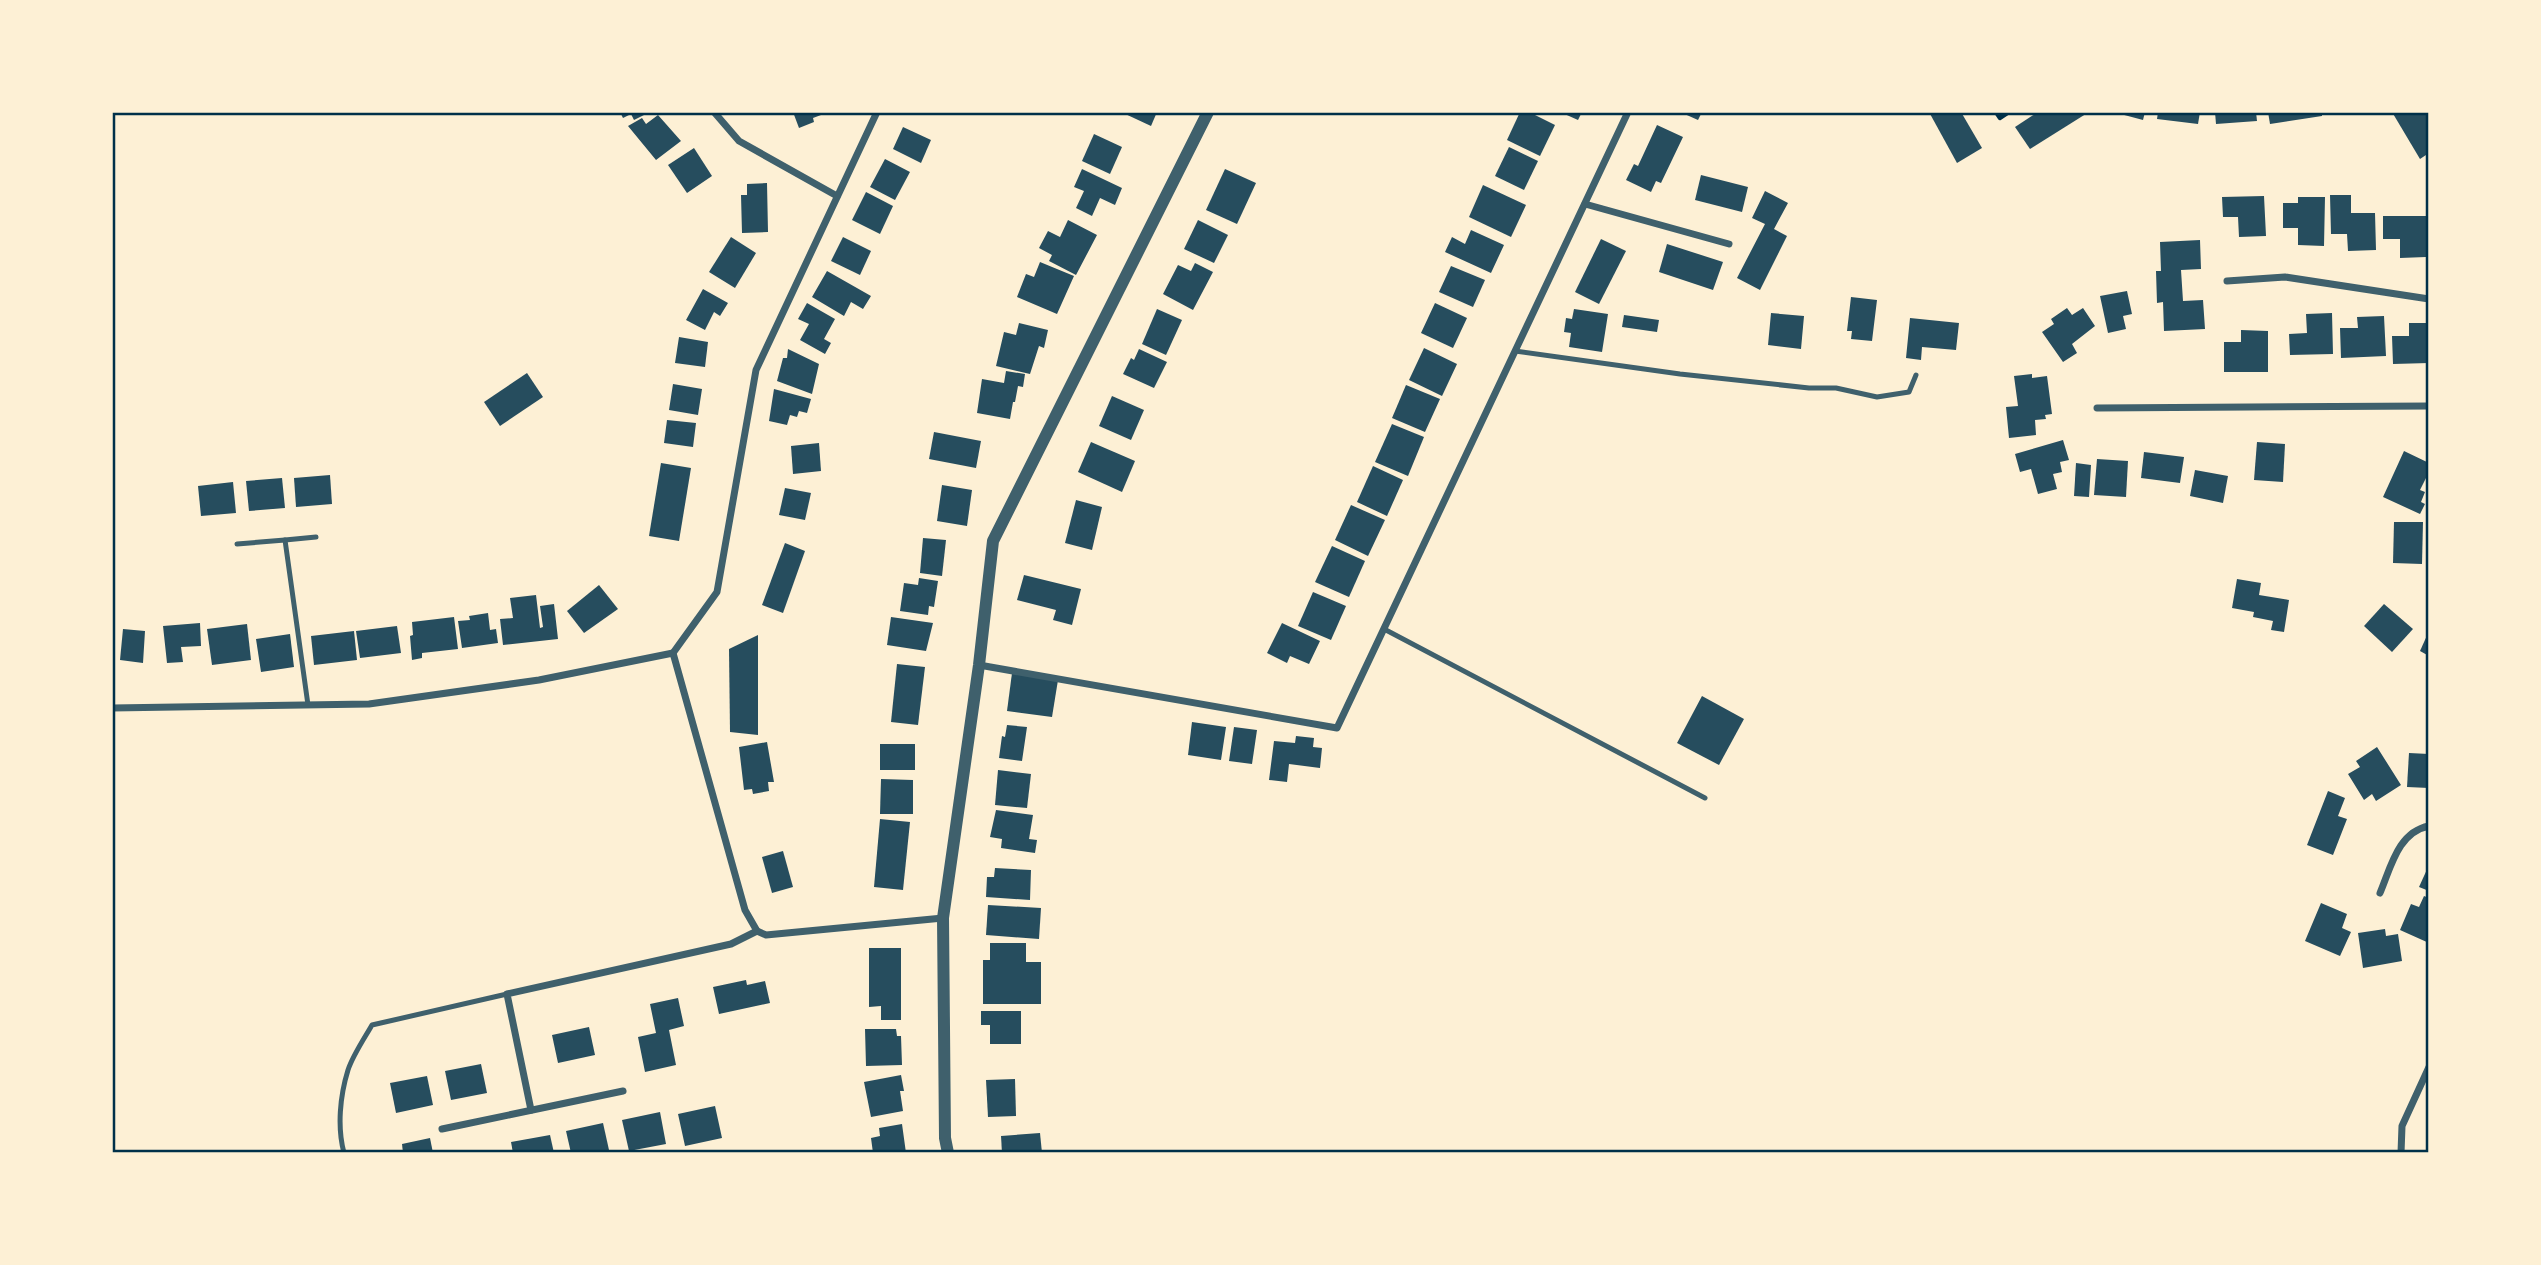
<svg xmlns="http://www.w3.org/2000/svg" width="2541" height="1265" viewBox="0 0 2541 1265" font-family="'Zilla Slab',serif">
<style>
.building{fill:#264d5e}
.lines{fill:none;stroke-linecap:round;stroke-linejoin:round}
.path{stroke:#003049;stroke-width:4.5}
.service{stroke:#3f606c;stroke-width:5}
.minor{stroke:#3f606c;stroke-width:7}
.tertiary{stroke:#3f606c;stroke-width:12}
.neatline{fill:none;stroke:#003049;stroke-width:2.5}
</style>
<rect width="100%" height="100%" fill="#fdf0d5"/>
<g class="building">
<path d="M620,112H650L634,120L631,114L623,118Z"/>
<path d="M793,112H829L813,118L814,122L799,128Z"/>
<path d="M1121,112H1157L1151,126Z"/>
<path d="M1520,112H1529L1555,125L1540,156L1507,140Z"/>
<path d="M1560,112H1582L1578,120Z"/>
<path d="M1680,112H1702L1698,120Z"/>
<path d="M1929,112H1961L1982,148L1957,163Z"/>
<path d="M2038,112H2089L2030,149L2015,127Z"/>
<path d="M2113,112H2145L2143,120Z"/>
<path d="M2158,112H2200L2198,124L2157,119Z"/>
<path d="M2215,112H2256L2257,121L2216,124Z"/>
<path d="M2268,112H2322V116L2270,124Z"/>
<path d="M2392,112H2425L2429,119V153L2420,159Z"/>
<path d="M658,115L681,141L656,160L628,126L642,118L646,124Z"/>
<path d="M1657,125L1683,137L1661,183L1656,181L1651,192L1626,180L1634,164L1638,166Z"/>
<path d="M903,127L931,140L921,163L893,149Z"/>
<path d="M1094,134L1122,147L1110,174L1082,161Z"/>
<path d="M1509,147L1538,161L1524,190L1495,176Z"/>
<path d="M694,148L712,176L687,193L668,165Z"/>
<path d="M885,159L910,172L895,200L870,187Z"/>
<path d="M1082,169L1122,188L1115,205L1100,198L1092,216L1076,208L1084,191L1074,187Z"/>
<path d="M1225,169L1256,183L1237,224L1206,210Z"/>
<path d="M1701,175L1748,187L1742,212L1695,200Z"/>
<path d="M767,183L768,232L742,233L741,195H747V184Z"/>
<path d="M1483,185L1526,205L1511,237L1469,217Z"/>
<path d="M1765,191L1788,203L1774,229L1787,236L1760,290L1737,278L1765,224L1752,218Z"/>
<path d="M866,192L893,206L880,234L852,220Z"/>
<path d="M2330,195H2351V213H2375L2376,250L2348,251L2347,234H2331Z"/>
<path d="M2264,196L2266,236L2239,237L2238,217H2223L2222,197Z"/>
<path d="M2298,197H2325L2324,246L2298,245V228H2283V203H2298Z"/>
<path d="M2383,216H2426V257L2400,258V239H2383Z"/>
<path d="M1068,220L1097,235L1076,275L1049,261L1052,255L1039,248L1048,231L1060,237Z"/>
<path d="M1198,220L1228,235L1214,263L1184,249Z"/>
<path d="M1471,230L1504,245L1491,273L1445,252L1452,237L1465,244Z"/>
<path d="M731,237L756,253L735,288L709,272Z"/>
<path d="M843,237L871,251L860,275L831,261Z"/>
<path d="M1601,239L1626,251L1599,304L1575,292Z"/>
<path d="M2200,240L2201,269L2181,270L2183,301L2203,300L2205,329L2164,331L2163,302L2157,303L2156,271H2161L2160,242Z"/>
<path d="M1667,244L1723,262L1713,290L1659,272Z"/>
<path d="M1040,262L1074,276L1057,314L1017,297L1026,274L1034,277Z"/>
<path d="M1195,263L1213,272L1193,310L1163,294L1178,265L1191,271Z"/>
<path d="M1451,266L1485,280L1473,307L1439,292Z"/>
<path d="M827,271L871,296L863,309L851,302L844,316L812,297Z"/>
<path d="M703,289L728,303L720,316L714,312L705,330L686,320Z"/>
<path d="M2127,291L2132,314L2123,316L2126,329L2108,333L2100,296Z"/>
<path d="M1851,297L1877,300L1872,341L1851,339L1852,331H1847Z"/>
<path d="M807,303L835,319L824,339L831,343L825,354L800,340L809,324L798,319Z"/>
<path d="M1435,303L1467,318L1453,348L1421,333Z"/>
<path d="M2067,308L2072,315L2083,308L2095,326L2072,344L2077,353L2063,362L2042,332L2054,324L2051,319Z"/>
<path d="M1157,309L1182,320L1166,355L1142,344Z"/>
<path d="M1574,309L1608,314L1602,352L1569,347L1571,333L1564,332L1566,318L1572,319Z"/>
<path d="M1771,313L1804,316L1801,349L1768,345Z"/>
<path d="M2332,313L2333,354L2290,355L2289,334L2307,333L2306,314Z"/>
<path d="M1624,315L1659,320L1657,332L1622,327Z"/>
<path d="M2384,316L2386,356L2341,358L2340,328H2358L2357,317Z"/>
<path d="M1910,318L1959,323L1956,350L1922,347L1921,360L1906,358Z"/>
<path d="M1019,323L1048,330L1044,348L1039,346L1030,374L996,366L1004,332L1016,335Z"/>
<path d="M2409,323H2429V363L2393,364L2392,336H2409Z"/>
<path d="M2241,330L2268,331V372H2224V342H2241Z"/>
<path d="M679,337L708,342L705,367L675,363Z"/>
<path d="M1424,348L1457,364L1442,396L1409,380Z"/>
<path d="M788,349L819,364L812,394L777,381L783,358H787Z"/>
<path d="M1139,349L1167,362L1154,388L1123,374L1131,358L1134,360Z"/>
<path d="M1006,371L1025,374L1023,387L1018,386L1015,402H1013L1010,419L977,413L982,379L1004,383Z"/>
<path d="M527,373L543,397L500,426L484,402Z"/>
<path d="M2032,374V378L2047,376L2052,414L2045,415L2046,419L2035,420L2036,435L2009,438L2006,407L2018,406L2014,376Z"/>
<path d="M673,384L702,389L698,415L669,410Z"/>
<path d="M1406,385L1440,399L1425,432L1392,418Z"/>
<path d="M774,389L811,399L807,413L799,411L797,417L790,415L787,425L769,421Z"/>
<path d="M1112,396L1144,410L1131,440L1099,426Z"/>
<path d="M667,420L696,423L693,447L664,443Z"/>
<path d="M1392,424L1424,437L1408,476L1375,462Z"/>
<path d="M934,432L981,441L976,468L929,459Z"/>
<path d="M2063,440L2069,460L2060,462L2062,472L2053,474L2057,489L2038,494L2031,469L2020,472L2015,454Z"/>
<path d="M1091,442L1135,461L1122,492L1078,472Z"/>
<path d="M2257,442L2285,444L2283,482L2254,480Z"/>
<path d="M819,443L821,471L793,474L791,446Z"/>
<path d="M2404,451L2429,463V472L2420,490L2425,492L2421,502L2425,504L2420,514L2383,497Z"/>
<path d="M2144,452L2184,457L2180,483L2141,478Z"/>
<path d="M2097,459L2128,461L2126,497L2094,495Z"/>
<path d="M661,463L691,468L679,541L649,536Z"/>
<path d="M2076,463L2091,465L2089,497L2074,496Z"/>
<path d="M1373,466L1403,480L1387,516L1357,502Z"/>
<path d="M2195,470L2228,476L2223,503L2190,496Z"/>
<path d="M330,475L332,504L296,507L294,478Z"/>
<path d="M282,478L285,508L249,511L246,481Z"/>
<path d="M233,482L236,513L201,516L198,486Z"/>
<path d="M942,485L972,490L967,526L937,521Z"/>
<path d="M785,488L811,493L805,520L779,515Z"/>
<path d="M1076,500L1102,507L1092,550L1065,543Z"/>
<path d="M1351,505L1385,520L1368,556L1335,540Z"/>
<path d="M2394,522H2423L2422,564L2393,563Z"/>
<path d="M923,538L946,540L942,576L920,573Z"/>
<path d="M785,543L805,551L783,613L762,605Z"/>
<path d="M1332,546L1365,561L1349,597L1315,582Z"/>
<path d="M1024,575L1081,589L1072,625L1053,620L1056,610L1017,600Z"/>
<path d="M919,578L938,581L934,607L929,606L928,615L900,611L904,583L918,585Z"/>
<path d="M2237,579L2261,583L2259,595L2289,600L2284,632L2271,630L2273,621L2253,617L2254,612L2232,608Z"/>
<path d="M599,585L618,609L584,633L567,611Z"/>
<path d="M1313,592L1346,606L1331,640L1298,626Z"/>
<path d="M536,595L540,628L543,627L540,606L554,604L558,639L503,645L500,619L513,618L510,598Z"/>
<path d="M2384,604L2413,629L2392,652L2364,626Z"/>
<path d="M488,613L490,630L496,629L498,643L462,648L458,621L470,620L469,616Z"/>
<path d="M454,617L458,649L422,653V658L412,660L410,636L413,635L412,622Z"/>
<path d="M891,617L933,623L926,651L887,645Z"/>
<path d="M200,623L201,646L181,647L183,662L167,663L163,626Z"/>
<path d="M1282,623L1320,641L1309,664L1290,656L1287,663L1267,653Z"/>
<path d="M247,624L251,660L212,665L207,629Z"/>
<path d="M397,626L401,653L360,658L356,631Z"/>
<path d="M123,629L145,631L143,663L120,660Z"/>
<path d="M354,631L357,660L314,665L311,636Z"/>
<path d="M2429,631V656L2420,651Z"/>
<path d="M290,634L294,667L261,672L256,639Z"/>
<path d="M758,635V735L730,732L729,649Z"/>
<path d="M897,664L925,667L918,725L891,722Z"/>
<path d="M1012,673L1058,680L1052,717L1007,711Z"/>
<path d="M1702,696L1744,719L1719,765L1677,743Z"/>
<path d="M1192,722L1226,727L1221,760L1188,755Z"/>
<path d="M1007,725L1027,727L1022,761L999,758L1002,736L1005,737Z"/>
<path d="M1234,727L1257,730L1252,764L1229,761Z"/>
<path d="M1296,736L1314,738L1313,747L1322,748L1320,768L1289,764L1287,782L1269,780L1274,741L1295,743Z"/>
<path d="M767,742L774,782H768L769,791L753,794L752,789L744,790L739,747Z"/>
<rect x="880" y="744" width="35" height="26"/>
<path d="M2377,747L2401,785L2376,801L2372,794L2364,800L2348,774L2360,767L2356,761Z"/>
<path d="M2409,753L2429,754V788L2407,787Z"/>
<path d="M998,770L1031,774L1027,808L995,805Z"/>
<path d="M881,779L913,780V814H880Z"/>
<path d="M2328,791L2345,798L2338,816L2347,819L2333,855L2307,845Z"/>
<path d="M996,810L1033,815L1029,839L1037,840L1035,853L1001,848L1002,839L990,837Z"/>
<path d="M880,819L910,822L903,890L874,887Z"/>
<path d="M783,851L793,887L772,893L762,857Z"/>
<path d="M2429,865V891L2419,887Z"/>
<path d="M995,868L1031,870L1030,900L986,897L987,877H994Z"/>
<path d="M2424,896L2429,898V943L2400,930L2411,904L2419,907Z"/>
<path d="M2321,903L2347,914L2342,928L2351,932L2340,956L2305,941Z"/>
<path d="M988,905L1041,908L1039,939L986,935Z"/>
<path d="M2385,929L2386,936L2398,934L2402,961L2363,968L2358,933Z"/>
<path d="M990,943H1026V962H1041V1004H983V960H990Z"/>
<path d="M869,948H901V1020H881V1006L869,1007Z"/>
<path d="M746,980L747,985L765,981L770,1003L719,1014L713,987Z"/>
<path d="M678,998L684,1026L669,1030L676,1065L645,1072L638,1037L656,1033L650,1004Z"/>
<path d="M981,1011H1021V1044H990V1025H981Z"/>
<path d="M589,1027L595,1055L558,1063L552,1035Z"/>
<path d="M865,1029H896L897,1036H901L902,1065L866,1066Z"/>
<path d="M481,1064L487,1093L451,1100L445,1071Z"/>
<path d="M901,1075L904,1091H900L903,1111L871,1117L864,1082Z"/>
<path d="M427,1076L433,1105L396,1113L390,1083Z"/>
<path d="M1015,1079L1016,1116L988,1117L986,1080Z"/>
<path d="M715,1106L722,1138L685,1146L678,1114Z"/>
<path d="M660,1112L666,1144L629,1151L622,1120Z"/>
<path d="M603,1123L609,1150L596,1153H571L566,1131Z"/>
<path d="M902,1124L906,1153H873L871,1138L880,1136L879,1128Z"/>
<path d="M1040,1133L1042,1153H1002L1001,1136Z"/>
<path d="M550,1135L554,1153H513L511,1142Z"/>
<path d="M430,1138L433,1153H403L402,1144Z"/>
</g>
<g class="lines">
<path class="path" d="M1996,112L2000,118L2009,112"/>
<g class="service">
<path d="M1515,351L1680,374L1809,388H1836L1877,397L1909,392L1916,375"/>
<path d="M285,540L316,537"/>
<path d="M237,544L285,540L308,705"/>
<path d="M1384,629L1705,798"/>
<path d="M344,1153C337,1127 340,1096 348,1070C353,1055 364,1039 372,1025L507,994"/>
</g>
<g class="minor">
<path d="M714,112L739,141L837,196"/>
<path d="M1585,204L1729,244"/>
<path d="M2227,281L2285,277L2429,299"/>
<path d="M2097,408L2429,406"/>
<path d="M673,653L717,592L756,370L877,112"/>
<path d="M979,665L1337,728L1628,112"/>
<path d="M112,708L369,704L539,680L673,653L745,910L757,931L766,935L943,918"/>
<path d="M2380,893C2391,867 2398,832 2429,826"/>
<path d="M531,1110L507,994L731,944L757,931"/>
<path d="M442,1129L623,1091"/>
<path d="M2401,1153L2402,1126L2429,1067"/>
</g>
<path class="tertiary" d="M948,1153L945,1138L943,918L979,665L993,541L1208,112"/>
</g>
<rect width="2541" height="1265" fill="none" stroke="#fdf0d5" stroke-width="228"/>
<rect x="114" y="114" width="2313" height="1037" class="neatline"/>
</svg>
